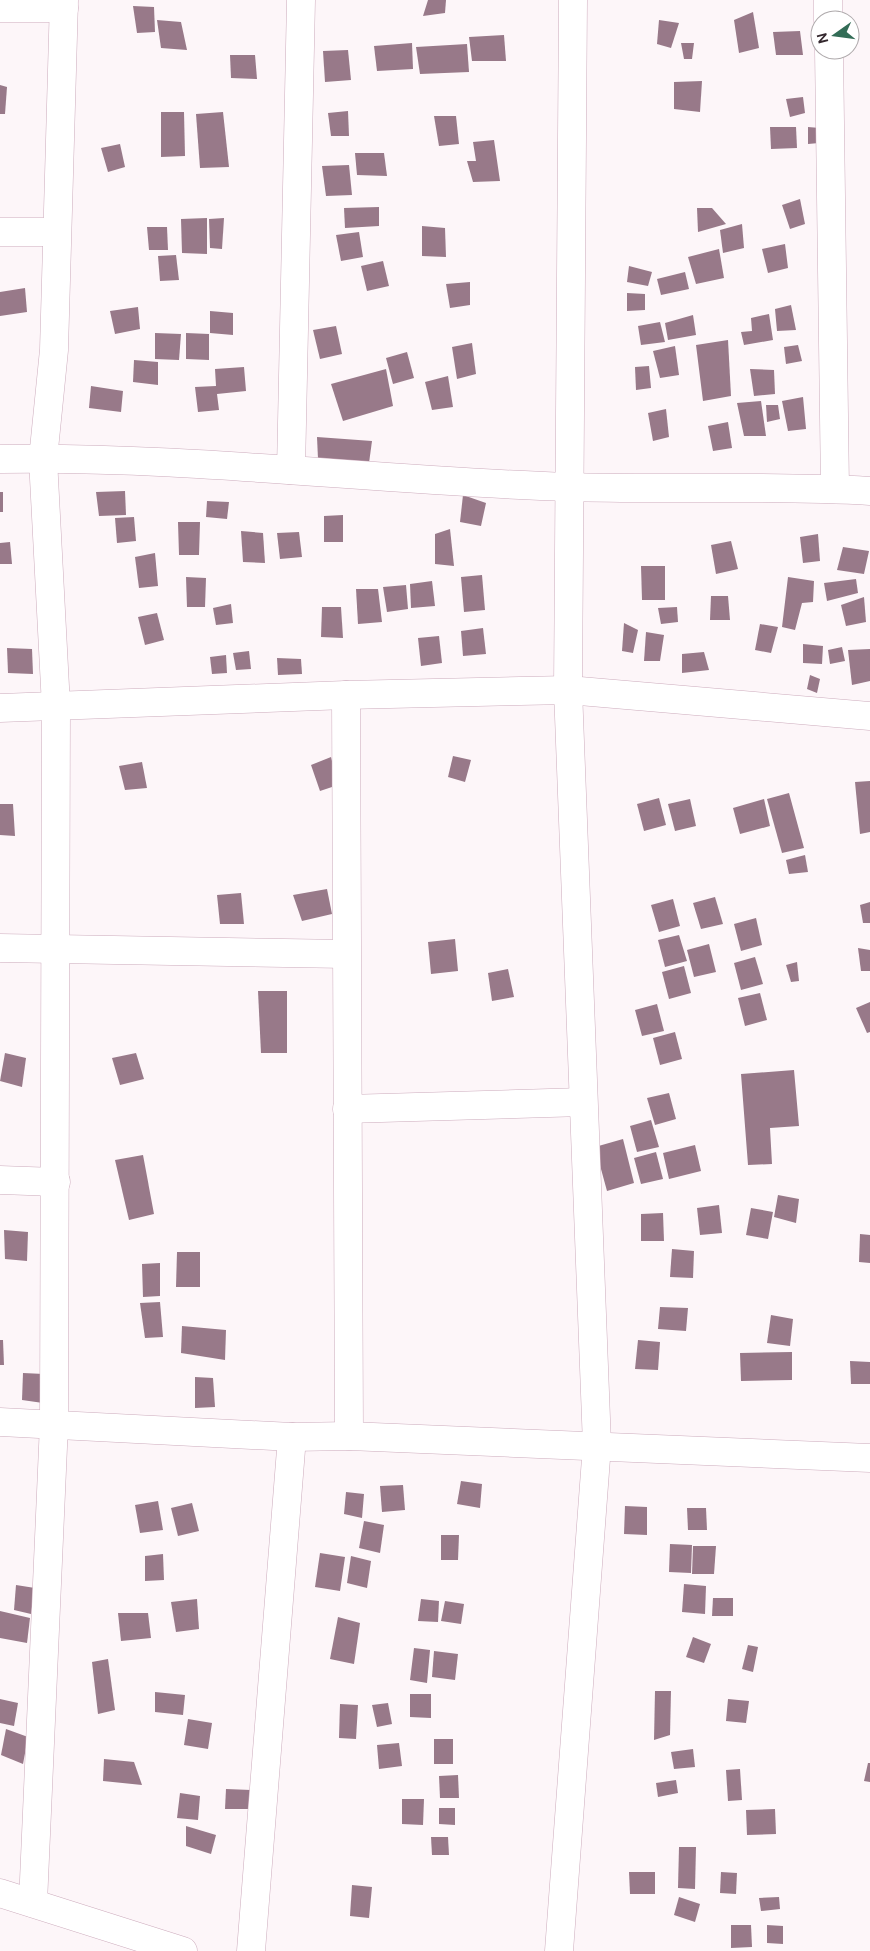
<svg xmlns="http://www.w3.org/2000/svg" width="870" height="1951" viewBox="0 0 870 1951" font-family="'DM Sans',sans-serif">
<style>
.building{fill:#987989}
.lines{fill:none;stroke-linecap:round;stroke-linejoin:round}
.minor-casing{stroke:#cdacbd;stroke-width:29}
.minor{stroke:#fff;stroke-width:28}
</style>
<rect width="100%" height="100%" fill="#fdf6f9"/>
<g class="building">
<path d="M428,0H446L445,13L423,16Z"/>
<path d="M133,6L154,7L155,32L137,33Z"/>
<path d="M753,12L759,48L739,53L734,20Z"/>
<path d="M157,20L181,22L187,50L161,48Z"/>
<path d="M659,20L679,23L671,48L657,44Z"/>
<path d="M800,31L803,55H776L773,32Z"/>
<path d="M504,35L506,61H472L469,37Z"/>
<path d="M412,43L413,69L377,71L374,46Z"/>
<path d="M681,43H694L692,59H684Z"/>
<path d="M467,44L469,72L420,74L416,47Z"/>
<path d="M348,50L351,80L325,82L323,51Z"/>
<path d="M230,55H255L257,79L231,78Z"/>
<path d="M702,81L700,112L674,109V82Z"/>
<path d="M0,85L7,87L5,114H0Z"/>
<path d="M803,97L805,113L790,117L786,99Z"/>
<path d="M348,111L349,136H331L328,113Z"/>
<path d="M161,112H184L185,156L161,157Z"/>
<path d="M223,112L229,167L200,168L196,114Z"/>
<path d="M434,116H456L459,144L439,146Z"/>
<path d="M770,127H796L797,148L771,149Z"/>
<path d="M808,127L820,128L819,143L808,144Z"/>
<path d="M494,140L500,181L473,182L467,161H476L473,142Z"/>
<path d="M120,144L125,167L108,172L101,148Z"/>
<path d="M355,153H384L387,176L357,175Z"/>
<path d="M349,165L352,195L326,196L322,166Z"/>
<path d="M800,199L805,224L790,229L782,205Z"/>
<path d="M379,207V226L345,228L344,208Z"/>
<path d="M697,208H712L726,224L698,232Z"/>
<path d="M207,218V254L182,253L181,219Z"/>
<path d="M224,218L222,249L210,248L209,219Z"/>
<path d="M742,224L744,248L723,253L720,230Z"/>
<path d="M422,226L445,228L446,257L422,256Z"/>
<path d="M147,227H167L168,250H149Z"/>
<path d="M359,232L363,257L341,261L336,235Z"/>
<path d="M785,244L788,268L768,273L762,249Z"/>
<path d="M719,249L724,278L696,284L688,257Z"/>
<path d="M176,255L179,280L160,281L158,256Z"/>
<path d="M383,261L389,286L367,291L361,266Z"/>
<path d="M629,266L652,272L648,286L627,282Z"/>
<path d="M685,272L689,289L661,295L657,279Z"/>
<path d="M470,282V305L450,308L446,284Z"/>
<path d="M25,288L27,312L0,316V292Z"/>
<path d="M627,293L645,294V310L627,311Z"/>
<path d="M791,305L796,330L777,331L775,309Z"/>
<path d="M138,307L140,329L115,334L110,311Z"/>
<path d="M210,311L233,313V335L210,333Z"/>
<path d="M769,314L773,340L744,345L741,332L752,331L751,318Z"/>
<path d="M693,315L696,335L668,340L665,323Z"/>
<path d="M660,322L665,342L641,345L638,326Z"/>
<path d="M336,326L342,354L320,359L313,330Z"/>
<path d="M155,333L181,334L179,360L155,359Z"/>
<path d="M186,333L209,334V360L186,359Z"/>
<path d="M728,340L731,396L703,401L696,345Z"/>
<path d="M472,343L476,374L457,379L452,347Z"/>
<path d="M798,345L802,361L786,364L784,347Z"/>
<path d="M675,346L679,375L660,378L653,351Z"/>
<path d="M407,352L414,378L393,384L386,358Z"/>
<path d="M134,360L158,362V385L133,382Z"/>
<path d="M649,366L651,388L636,390L635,367Z"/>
<path d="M244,367L246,391L217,394L219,410L198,412L195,387L216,386L215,369Z"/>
<path d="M386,369L393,406L343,421L331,384Z"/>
<path d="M750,369L774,370L775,394L754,396Z"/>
<path d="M448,376L453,407L432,410L425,382Z"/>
<path d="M91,386L123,391L121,412L89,408Z"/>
<path d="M803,397L806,429L788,431L782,401Z"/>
<path d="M761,401L766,436H744L737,403Z"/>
<path d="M766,405H778L780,419L767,422Z"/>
<path d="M666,409L669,437L653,441L648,413Z"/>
<path d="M728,422L732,448L713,451L708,426Z"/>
<path d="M317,437L372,441L369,463L318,459Z"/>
<path d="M125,491L126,515L99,516L96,492Z"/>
<rect x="0" y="492" width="3" height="20"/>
<path d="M463,495L486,503L481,526L460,522Z"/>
<path d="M207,501L229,502L227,519L206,517Z"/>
<path d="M343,515V542H324V516Z"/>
<path d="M134,517L136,541L117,543L115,518Z"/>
<path d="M178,522H200L199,555H179Z"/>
<path d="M450,529L454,566L435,564V534Z"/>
<path d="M241,531L263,533L265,563L243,562Z"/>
<path d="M299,532L302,557L280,559L277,533Z"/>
<path d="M818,534L820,561L803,563L800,537Z"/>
<path d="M731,541L738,569L716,574L711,545Z"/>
<path d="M10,542L12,564H0V543Z"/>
<path d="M843,547L869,551L864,574L837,570Z"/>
<path d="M155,553L158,586L139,588L135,557Z"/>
<path d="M641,566H665V600H642Z"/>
<path d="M482,575L485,610L464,612L461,577Z"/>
<path d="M186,577L206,578L205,607H187Z"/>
<path d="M788,577L814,581L813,602L802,603L795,630L782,627Z"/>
<path d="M856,579L858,593L827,601L824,583Z"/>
<path d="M432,581L435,606L411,608L410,584Z"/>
<path d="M406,585L408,609L387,612L383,587Z"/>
<path d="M356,589H378L382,622L358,624Z"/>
<path d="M711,596H728L730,620H710Z"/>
<path d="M864,597L866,622L846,626L841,605Z"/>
<path d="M231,604L233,623L216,625L213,608Z"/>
<path d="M322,607H341L343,638L321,637Z"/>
<path d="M677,607L678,622L661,624L658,608Z"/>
<path d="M157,613L164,640L145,645L138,617Z"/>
<path d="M624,623L638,630L633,653L622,651Z"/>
<path d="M760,624L778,627L771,653L755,650Z"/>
<path d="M483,628L486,654L463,656L461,631Z"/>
<path d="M646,632L664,635L660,661H644Z"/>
<path d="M439,636L442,663L421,666L418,638Z"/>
<path d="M803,644L823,646L822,664L803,663Z"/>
<path d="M842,647L845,661L830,664L828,650Z"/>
<path d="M7,648L32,649L33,674L8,673Z"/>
<path d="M870,649V681L852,685L848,650Z"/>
<path d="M249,651L251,669L236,670L233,653Z"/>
<path d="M704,652L709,670L682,673V654Z"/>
<path d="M226,655L227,673L212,674L210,657Z"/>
<path d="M277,658L301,659L302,674L278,675Z"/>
<path d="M810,675L820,679L817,693L807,689Z"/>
<path d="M453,756L471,760L465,782L448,777Z"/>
<path d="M331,757L338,785L320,791L311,765Z"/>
<path d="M142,762L147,788L125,790L119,766Z"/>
<path d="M870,781V832L860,834L855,782Z"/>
<path d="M789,793L804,848L782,853L767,799Z"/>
<path d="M659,798L666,825L644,831L637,804Z"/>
<path d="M690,799L696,826L675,831L668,804Z"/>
<path d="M764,799L770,826L740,834L733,808Z"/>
<path d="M0,804H13L15,836L0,835Z"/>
<path d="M805,855L808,872L789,874L786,860Z"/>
<path d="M327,889L332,914L302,921L293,895Z"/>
<path d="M241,893L244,924H220L217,895Z"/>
<path d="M715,897L723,924L701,929L693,903Z"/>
<path d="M673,899L680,926L659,932L651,905Z"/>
<path d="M870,902V923H863L860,905Z"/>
<path d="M756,918L762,945L741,951L734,924Z"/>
<path d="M679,935L687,961L665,967L658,940Z"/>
<path d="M455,939L458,971L431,974L428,942Z"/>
<path d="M709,944L716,972L694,977L687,950Z"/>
<path d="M858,948L870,950V971H861Z"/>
<path d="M755,957L763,984L741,990L734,963Z"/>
<path d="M797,962L799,981L791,982L786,965Z"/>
<path d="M684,966L691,993L669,999L662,972Z"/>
<path d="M508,969L514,997L492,1001L488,973Z"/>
<path d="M258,991H287V1053H261Z"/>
<path d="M760,993L767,1020L745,1026L738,998Z"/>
<path d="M870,1002V1032L867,1033L856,1008Z"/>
<path d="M657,1004L664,1031L642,1036L635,1010Z"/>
<path d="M675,1032L682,1059L660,1065L653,1038Z"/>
<path d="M5,1053L26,1058L22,1087L0,1081Z"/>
<path d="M136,1053L144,1079L120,1085L112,1058Z"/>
<path d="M794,1070L799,1126L770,1128L772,1164L748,1165L741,1074Z"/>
<path d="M669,1093L676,1119L655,1125L647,1098Z"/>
<path d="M651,1120L659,1147L637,1152L630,1126Z"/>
<path d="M623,1139L634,1183L607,1191L595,1147Z"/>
<path d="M695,1145L701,1171L669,1179L663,1153Z"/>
<path d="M656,1152L663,1179L641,1184L634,1158Z"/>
<path d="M143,1155L154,1214L129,1220L115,1160Z"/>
<path d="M778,1195L799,1199L796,1223L774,1217Z"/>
<path d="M719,1205L722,1233L700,1235L697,1208Z"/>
<path d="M751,1208L773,1212L768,1239L746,1235Z"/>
<path d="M663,1213L664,1241H641V1214Z"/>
<path d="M4,1230L28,1232L27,1261L5,1259Z"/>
<path d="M860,1234L870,1235V1263L859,1262Z"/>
<path d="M672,1249L694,1251L693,1278L670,1277Z"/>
<path d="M177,1252H200V1287H176Z"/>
<path d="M160,1263V1296L143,1297L142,1264Z"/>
<path d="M160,1302L163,1337L145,1338L140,1303Z"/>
<path d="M660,1307L688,1308L686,1331L658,1329Z"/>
<path d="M771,1315L793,1319L790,1346L767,1343Z"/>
<path d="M182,1326L226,1330L225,1360L181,1353Z"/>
<path d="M0,1340H3L4,1365H0Z"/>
<path d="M638,1340L660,1342L658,1370L635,1369Z"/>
<path d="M792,1352V1380L741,1381L740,1353Z"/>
<path d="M850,1361L870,1362V1384H851Z"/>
<path d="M23,1373L44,1374L43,1403L22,1400Z"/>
<path d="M195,1377L213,1378L215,1407L195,1408Z"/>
<path d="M461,1481L482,1484L480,1508L457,1504Z"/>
<path d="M403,1485L405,1510L382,1512L380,1486Z"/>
<path d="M346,1492L364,1494L362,1518L344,1514Z"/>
<path d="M158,1501L163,1530L140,1533L135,1505Z"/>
<path d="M192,1503L199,1531L178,1536L171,1508Z"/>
<path d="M625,1506L647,1507V1535L624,1534Z"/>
<path d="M687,1508H706L707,1530H688Z"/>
<path d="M364,1521L384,1525L380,1553L359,1548Z"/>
<path d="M441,1535H459L458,1560H441Z"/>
<path d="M670,1544L692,1545L691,1573L669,1572Z"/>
<path d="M693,1546H716L714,1574H692Z"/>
<path d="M320,1553L345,1557L340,1591L315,1587Z"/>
<path d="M163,1554L164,1580L145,1581V1556Z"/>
<path d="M351,1556L371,1561L367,1588L347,1583Z"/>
<path d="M684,1584L706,1586L705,1614L682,1612Z"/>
<path d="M16,1585L35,1588L31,1614L14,1610Z"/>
<path d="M713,1598H733V1616H712Z"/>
<path d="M197,1599L199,1629L176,1632L171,1602Z"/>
<path d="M421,1599L439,1601L438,1622L418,1621Z"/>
<path d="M445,1601L464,1604L461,1624L441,1621Z"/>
<path d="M0,1611L30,1618L27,1643L0,1638Z"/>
<path d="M118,1613H148L151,1638L121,1641Z"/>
<path d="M338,1617L360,1623L354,1664L330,1659Z"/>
<path d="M693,1637L711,1644L704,1663L686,1657Z"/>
<path d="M748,1645L758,1647L753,1672L742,1669Z"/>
<path d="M414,1648L430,1650L427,1683L410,1680Z"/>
<path d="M434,1651L458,1654L455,1680L432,1677Z"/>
<path d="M108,1659L115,1710L98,1714L92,1662Z"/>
<path d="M655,1691H671L670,1735L654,1740Z"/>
<path d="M155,1692L185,1695L183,1715L155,1712Z"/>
<path d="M410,1694H431V1718L410,1717Z"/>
<path d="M0,1699L18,1703L14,1726L0,1723Z"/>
<path d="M728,1699L749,1701L746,1723L726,1721Z"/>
<path d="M388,1703L392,1724L377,1727L372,1705Z"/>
<path d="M340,1704L358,1705L356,1739L339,1738Z"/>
<path d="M188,1719L212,1723L208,1749L184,1745Z"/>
<path d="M6,1729L28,1737L23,1764L1,1755Z"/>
<rect x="434" y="1739" width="19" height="25"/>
<path d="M399,1743L402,1766L379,1769L377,1745Z"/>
<path d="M693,1749L695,1767L674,1769L671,1752Z"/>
<path d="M104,1759L134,1762L142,1785L103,1781Z"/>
<path d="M868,1763H870V1782L864,1781Z"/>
<path d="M740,1769L742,1800L728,1801L726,1770Z"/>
<path d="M458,1775L459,1798H440L439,1776Z"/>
<path d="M676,1780L678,1793L658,1797L656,1783Z"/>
<path d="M226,1789L251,1790L250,1809H225Z"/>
<path d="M180,1793L200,1796L198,1820L177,1818Z"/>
<path d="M402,1799H424L423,1825L402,1824Z"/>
<path d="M439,1808H455V1825L439,1824Z"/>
<path d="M775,1809L776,1834L747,1835L746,1810Z"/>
<path d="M186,1826L216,1835L211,1854L186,1846Z"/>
<path d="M431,1837H448L449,1855H432Z"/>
<path d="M679,1847H696L695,1889L678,1888Z"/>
<path d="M629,1872H655V1894H630Z"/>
<path d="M721,1872L737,1873L736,1894L720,1893Z"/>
<path d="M352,1885L372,1887L369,1918L350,1916Z"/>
<path d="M679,1897L700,1904L695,1922L674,1915Z"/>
<path d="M779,1897L780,1909L761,1911L759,1898Z"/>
<path d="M731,1925H751L752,1947L731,1948Z"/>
<path d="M767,1925L783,1926V1944L767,1943Z"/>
</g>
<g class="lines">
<g class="minor-casing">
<g id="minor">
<path d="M828,0V20"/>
<path d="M0,8H64"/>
<path d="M829,50L835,489"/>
<path d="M0,232H56"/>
<path d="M0,459C190,456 379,481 568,487C669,490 769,485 870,491"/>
<path d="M291,470L301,0"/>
<path d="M346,695L349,1436"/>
<path d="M0,708L346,695L568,690L870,716"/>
<path d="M0,948L346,954"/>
<path d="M347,1109L583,1102"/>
<path d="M0,1180L56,1182"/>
<path d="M0,1422L292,1437L349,1436L870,1458"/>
<path d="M0,1893L183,1951"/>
<path d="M33,1903L54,1424L56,706L43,459L54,350L64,0"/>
<path d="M251,1951L292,1437"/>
<path d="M559,1951L597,1445L568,690L573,0"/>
</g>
</g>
<use href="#minor" class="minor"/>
</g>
<g transform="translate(835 35) rotate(256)"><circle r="24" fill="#ffffff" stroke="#aea9ab"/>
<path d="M0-4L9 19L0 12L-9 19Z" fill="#326c56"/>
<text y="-8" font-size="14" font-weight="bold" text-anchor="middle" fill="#34282e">N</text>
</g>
</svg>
